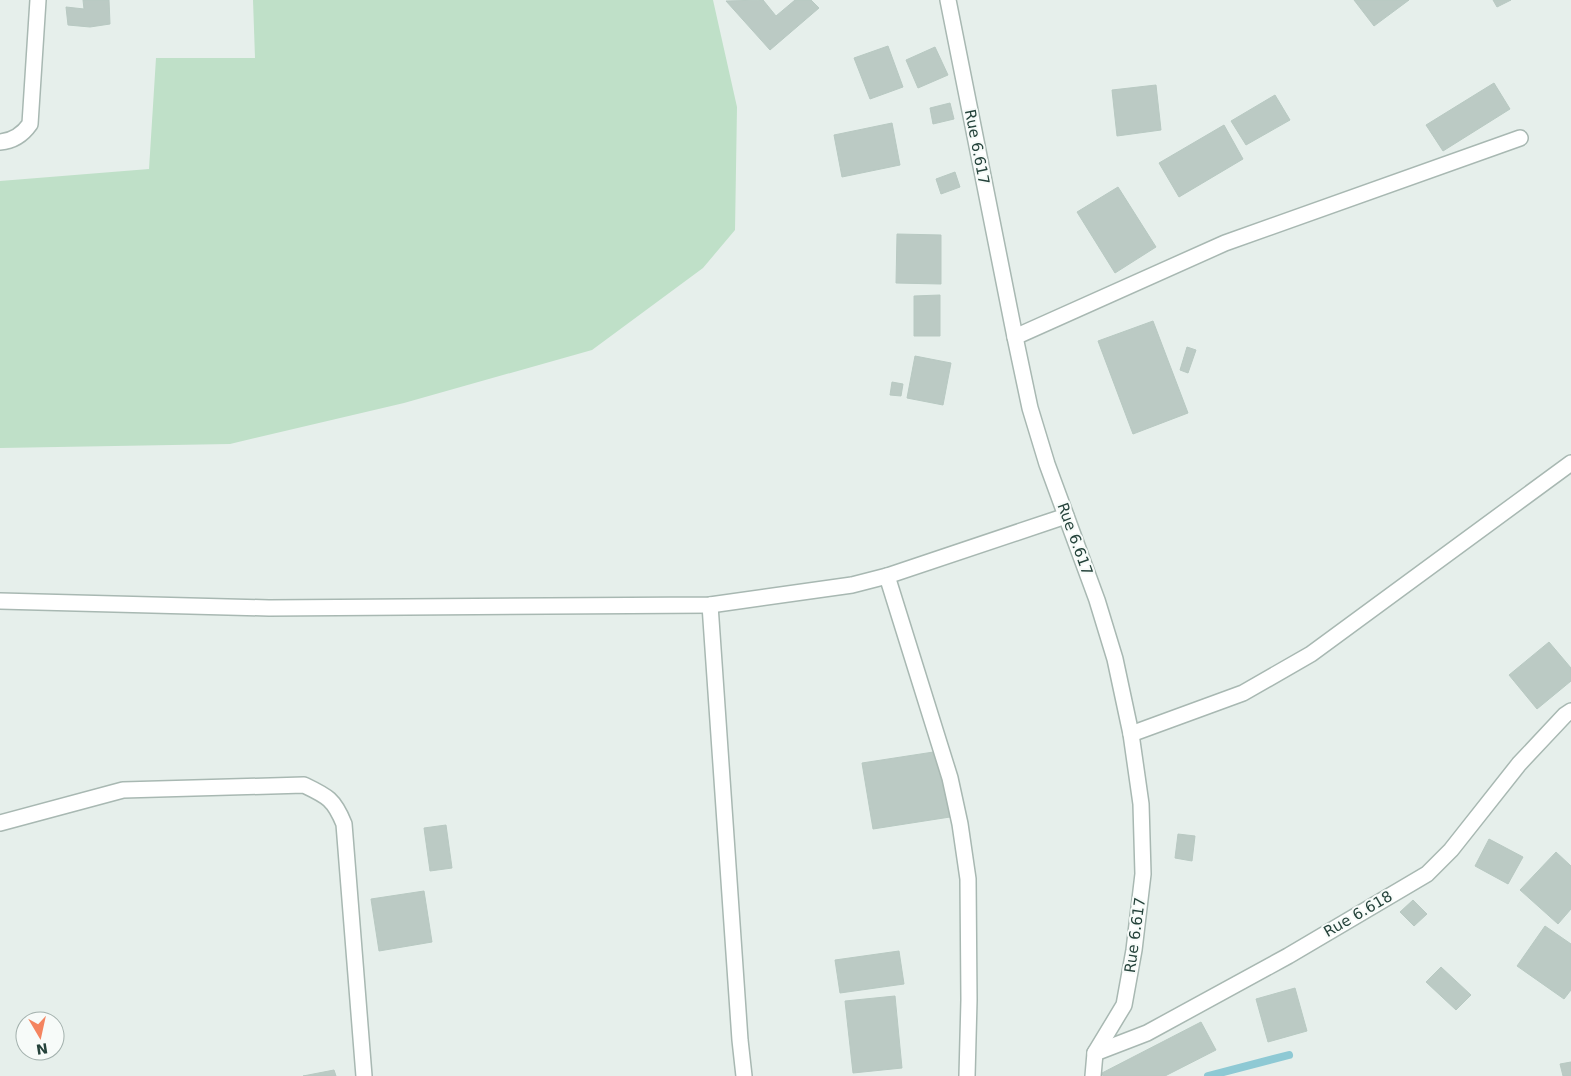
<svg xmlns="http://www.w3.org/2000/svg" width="1571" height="1076" viewBox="0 0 1571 1076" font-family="'DejaVu Sans',sans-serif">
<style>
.green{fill:#bfe0c8}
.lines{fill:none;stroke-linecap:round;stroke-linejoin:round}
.stream{stroke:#8ec9d4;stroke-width:8}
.building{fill:#bbcac4;stroke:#b8c9c2}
.minor-casing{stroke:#a8b8b2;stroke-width:18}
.tertiary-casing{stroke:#a8b8b2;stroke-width:18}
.minor{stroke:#fff;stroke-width:15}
.tertiary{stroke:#fff;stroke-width:15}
.labels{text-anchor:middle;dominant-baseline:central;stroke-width:4;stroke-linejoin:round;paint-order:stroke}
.street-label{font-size:15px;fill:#24423a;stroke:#f7fbf9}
</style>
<rect width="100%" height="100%" fill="#e6efeb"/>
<path class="green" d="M253,0H713L737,107L735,230L703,268L592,350L404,403L230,444L0,448V181L149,169L156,58H255Z"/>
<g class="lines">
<path class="stream" d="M1208,1076L1289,1055"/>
</g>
<g class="building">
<path d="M83,0H109L110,24L90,27L68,25L66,7L84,9Z"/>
<path d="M763,0L776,16L795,0H811L819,8L770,50L726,1Z"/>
<path d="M1354,0H1409L1374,26Z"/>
<path d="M1493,0H1511L1497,7Z"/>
<path d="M888,46L903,87L870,99L854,58Z"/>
<path d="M935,47L948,75L918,88L906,60Z"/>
<path d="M1494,83L1510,109L1443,151L1426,125Z"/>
<path d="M1156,85L1161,130L1117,136L1112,90Z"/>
<path d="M1275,95L1290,120L1246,145L1231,121Z"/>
<path d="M950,103L954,119L933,124L930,108Z"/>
<path d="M892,123L900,165L842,177L834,135Z"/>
<path d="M1224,125L1243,159L1179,197L1159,163Z"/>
<path d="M955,172L960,187L941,194L936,179Z"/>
<path d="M1118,187L1156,247L1115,273L1077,212Z"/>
<path d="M897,234L941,235V284L896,283Z"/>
<path d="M940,295V336H914V296Z"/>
<path d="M1153,321L1188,413L1133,434L1098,341Z"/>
<path d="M1187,347L1196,350L1188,373L1180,370Z"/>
<path d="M915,356L951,363L943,405L907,398Z"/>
<path d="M892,382L903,384L901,396L890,395Z"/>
<path d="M1549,642L1571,668V681L1537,709L1509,675Z"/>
<path d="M940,751L950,817L873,829L862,763Z"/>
<path d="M446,825L452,868L430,871L424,828Z"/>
<path d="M1178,834L1195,836L1192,861L1175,858Z"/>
<path d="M1489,839L1523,857L1508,884L1475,866Z"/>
<path d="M1556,852L1571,866V909L1558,924L1520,890Z"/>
<path d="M424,891L432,942L379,951L371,899Z"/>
<path d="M1413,900L1427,914L1414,926L1400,912Z"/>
<path d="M1545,926L1571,944V990L1564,999L1517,966Z"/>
<path d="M899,951L904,984L840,993L835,960Z"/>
<path d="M1441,967L1471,995L1456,1010L1426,982Z"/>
<path d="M1295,988L1307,1031L1268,1042L1256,999Z"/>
<path d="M895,996L902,1068L853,1073L845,1001Z"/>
<path d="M1201,1022L1216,1050L1165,1076H1103L1102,1073Z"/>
<path d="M1571,1062V1076H1563L1560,1064Z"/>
<path d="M334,1070L336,1076H303Z"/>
</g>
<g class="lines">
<g class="minor-casing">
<g id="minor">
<path d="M0,142C13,141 23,134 30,124L38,0"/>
<path d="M1015,337L1225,243L1520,138"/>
<path d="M887,576L950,778L960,824L968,879L969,1000L967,1076"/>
<path d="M0,601L269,608L710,605L852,585L887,576L1066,516"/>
<path d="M710,605L740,1040L744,1076"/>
<path d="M1131,734L1243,693L1311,654L1571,463"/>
<path d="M0,823L123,790L304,785C327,796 334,799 344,824L364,1076"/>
<path d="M1095,1053L1147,1033L1288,956L1427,874L1451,850L1519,764L1565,715L1571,711"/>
</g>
</g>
<g class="tertiary-casing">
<path id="tertiary" d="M948,0L1015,337L1030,408L1047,464L1097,600L1115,659L1131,734L1141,804L1143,874L1134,950L1124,1005L1095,1053L1093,1076"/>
</g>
<use href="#minor" class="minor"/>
<use href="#tertiary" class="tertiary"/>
</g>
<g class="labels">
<g class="street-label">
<text transform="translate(977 147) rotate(79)">Rue 6.617</text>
<text transform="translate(1075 539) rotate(70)">Rue 6.617</text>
<text transform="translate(1358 914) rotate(-30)">Rue 6.618</text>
<text transform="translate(1135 935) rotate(-82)">Rue 6.617</text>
</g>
</g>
<g transform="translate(40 1036) rotate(171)"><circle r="24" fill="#f7fbf9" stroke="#a3b1ad"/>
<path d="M0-4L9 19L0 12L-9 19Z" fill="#f4845f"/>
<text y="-8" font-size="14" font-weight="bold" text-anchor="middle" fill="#24423a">N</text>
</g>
</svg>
